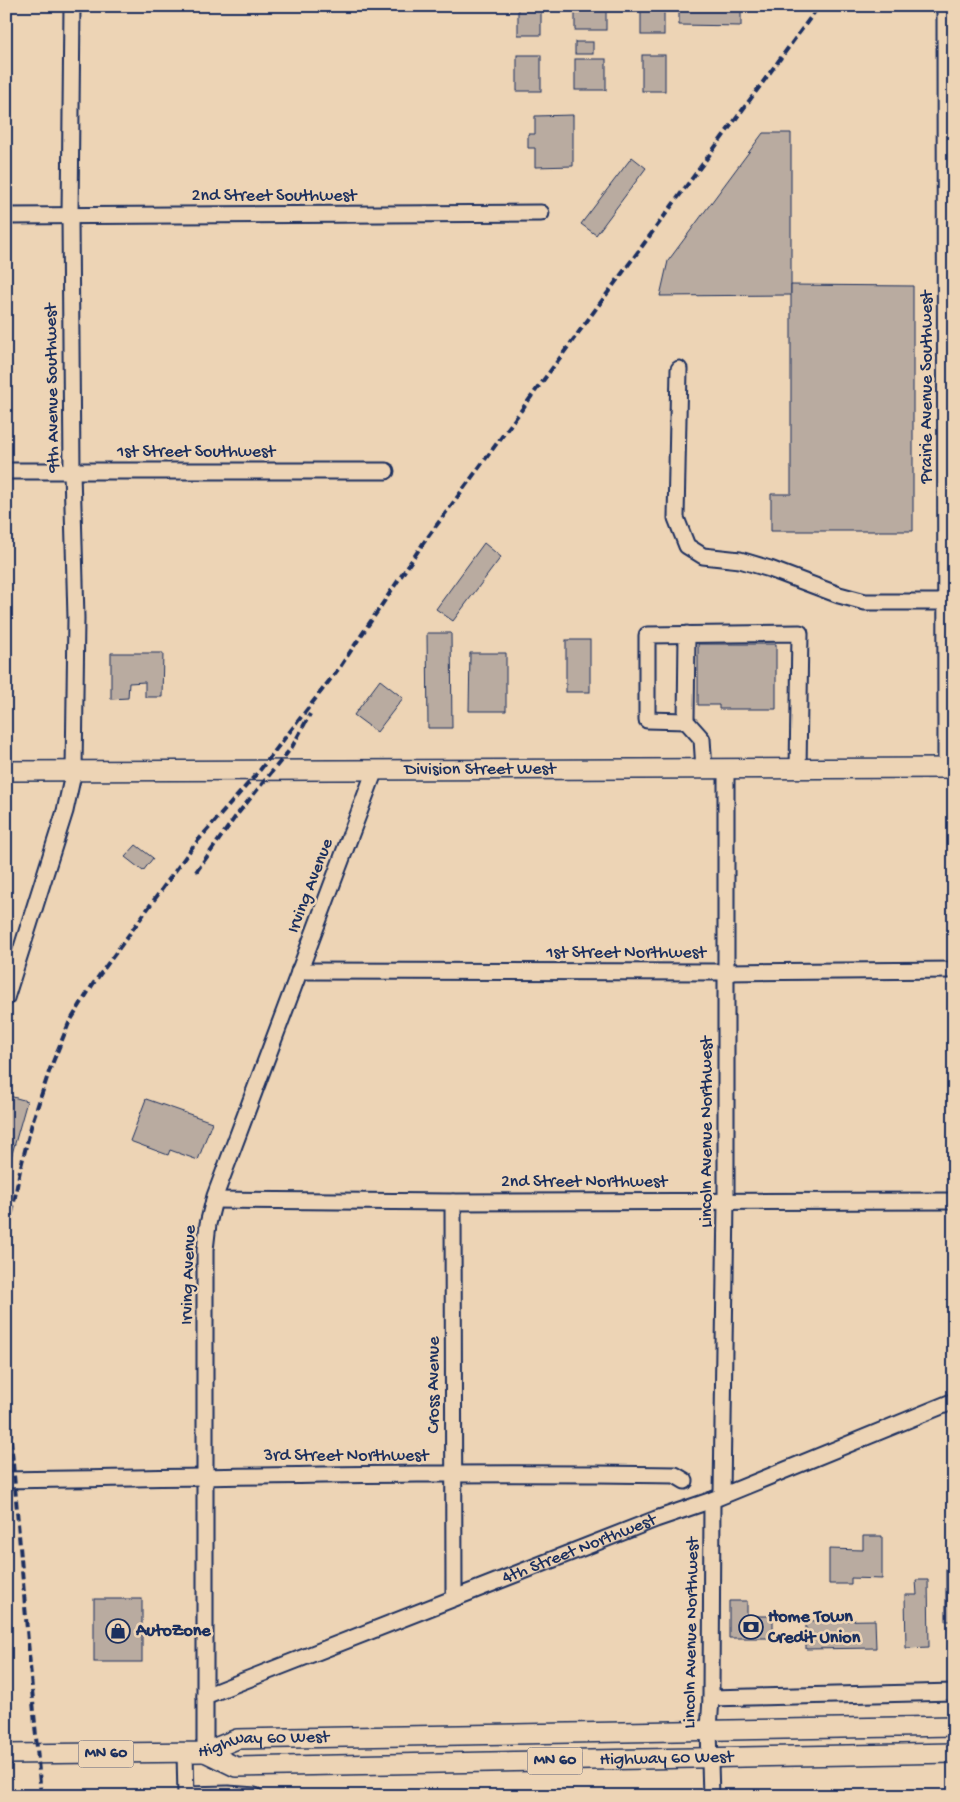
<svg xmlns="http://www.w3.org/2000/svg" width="960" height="1802" viewBox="0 0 960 1802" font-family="'Gochi Hand',sans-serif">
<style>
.building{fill:#b9aba0;stroke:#1b2f5e}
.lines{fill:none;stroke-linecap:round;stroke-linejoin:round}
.minor-casing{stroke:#1b2f5e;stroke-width:19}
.major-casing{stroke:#1b2f5e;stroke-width:22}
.minor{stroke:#edd4b5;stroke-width:15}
.major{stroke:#edd4b5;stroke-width:19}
.rail{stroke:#1b2f5e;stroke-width:4;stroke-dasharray:8 4;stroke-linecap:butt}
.labels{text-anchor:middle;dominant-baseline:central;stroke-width:5;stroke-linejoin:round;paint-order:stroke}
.shield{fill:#edd4b5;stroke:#5a6078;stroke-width:1}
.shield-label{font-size:16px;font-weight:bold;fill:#1b2f5e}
.street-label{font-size:18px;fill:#1b2f5e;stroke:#edd4b5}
.poi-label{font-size:18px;font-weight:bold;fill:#1b2f5e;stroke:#edd4b5;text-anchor:start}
</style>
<rect width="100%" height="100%" fill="#edd4b5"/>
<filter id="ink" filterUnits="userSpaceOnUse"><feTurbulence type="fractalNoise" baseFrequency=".02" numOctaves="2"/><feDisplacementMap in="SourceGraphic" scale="10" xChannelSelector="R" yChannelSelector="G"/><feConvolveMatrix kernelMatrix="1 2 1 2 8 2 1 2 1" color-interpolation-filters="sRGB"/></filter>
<g filter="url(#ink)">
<g class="building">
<rect x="518" y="6" width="23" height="29"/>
<rect x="575" y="6" width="31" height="24"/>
<rect x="641" y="6" width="23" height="29"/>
<path d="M679,6H741V26L679,25Z"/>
<rect x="575" y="42" width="18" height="12"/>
<rect x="517" y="55" width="24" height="36"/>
<rect x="642" y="55" width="23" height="36"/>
<rect x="575" y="59" width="31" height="31"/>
<path d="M573,115V166L535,167V148H528V134H535V116Z"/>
<path d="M763,133H791V295L660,296L668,261Z"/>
<path d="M632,157L646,168L596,235L581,224Z"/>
<path d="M791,285L913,286V531H771V494H791Z"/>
<path d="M484,543L501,557L453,621L436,609Z"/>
<path d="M427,633H451L452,728H428Z"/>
<rect x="566" y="640" width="24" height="52"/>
<path d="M698,644H776V709H719V705H698Z"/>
<path d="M111,653H163L162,697H145V682L129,683L128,698L111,699Z"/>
<path d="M470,653H506V711H469Z"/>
<path d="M380,680L403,698L377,732L354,715Z"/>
<path d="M136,845L153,858L143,871L125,857Z"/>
<path d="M6,1095L27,1101L8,1168H6Z"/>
<path d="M146,1099L212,1122L198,1160L170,1150L168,1155L130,1141Z"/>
<path d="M863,1536H882V1579L851,1578V1584H829V1549L863,1550Z"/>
<rect x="946" y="1569" width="8" height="52"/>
<path d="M916,1580H928L929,1647L906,1648L905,1595H917Z"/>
<rect x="94" y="1599" width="48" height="63"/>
<path d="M729,1601H747V1616H773V1638H729Z"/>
<path d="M875,1620L876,1648L806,1649V1621Z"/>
</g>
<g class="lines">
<g class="minor-casing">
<g id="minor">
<path d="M945,6L946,768"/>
<path d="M6,216L541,213"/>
<path d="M679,369L676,518L687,546L703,556L740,560L770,569L839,595L865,602H946"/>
<path d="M6,471H386"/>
<path d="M687,634L686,721L702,739L704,769"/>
<path d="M686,721L647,720V635L800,633L798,769"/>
<path d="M299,971L726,972L954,970"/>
<path d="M6,998L65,811L74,770L76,618L72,471L70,215L72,6"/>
<path d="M214,1200L453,1202L954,1201"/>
<path d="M453,1202L454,1598"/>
<path d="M6,1480C229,1477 452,1471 675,1475L685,1481"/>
<path d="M722,1495L726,1200V769"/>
<path id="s1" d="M205,1696L656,1519L712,1500L954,1401"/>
<path d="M711,1698L954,1692"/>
<path d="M205,1752V1250L208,1224L215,1196L375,770"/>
<path d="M185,1753L186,1796"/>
<path d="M186,1795L228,1794L255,1796"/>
<path d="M711,1796L709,1729L711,1698L712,1500"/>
</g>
</g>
<g class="major-casing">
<g id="major">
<path id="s2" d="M6,771L954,768"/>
<path id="s3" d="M205,1752L236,1767L954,1753"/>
<path id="s4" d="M6,1754L205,1752L237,1739L954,1726"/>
</g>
</g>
<use href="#minor" class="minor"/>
<use href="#major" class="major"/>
<g class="rail">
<path d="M196,872L236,816L292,747L310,714"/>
<path d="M6,1273L12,1213L20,1170L32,1123L50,1069L69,1023L93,984L194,845L260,770L340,667L422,545L819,6"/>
<path d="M6,1380L41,1796"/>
</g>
</g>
</g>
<defs>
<g id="bank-ring" transform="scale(1.25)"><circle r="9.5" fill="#edd4b5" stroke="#1b2f5e" stroke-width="1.5"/><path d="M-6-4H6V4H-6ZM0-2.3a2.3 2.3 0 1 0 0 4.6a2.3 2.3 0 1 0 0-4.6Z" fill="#1b2f5e"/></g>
<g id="shop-ring" transform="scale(1.25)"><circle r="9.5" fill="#edd4b5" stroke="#1b2f5e" stroke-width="1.5"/><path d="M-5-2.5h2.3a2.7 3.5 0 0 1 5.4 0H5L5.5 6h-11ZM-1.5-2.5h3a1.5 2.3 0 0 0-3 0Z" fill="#1b2f5e"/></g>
</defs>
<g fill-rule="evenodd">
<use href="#bank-ring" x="751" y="1627"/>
<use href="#shop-ring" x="118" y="1631"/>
</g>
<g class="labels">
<g class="shield">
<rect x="78.5" y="1740.5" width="55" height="27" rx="4"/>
<rect x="527.5" y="1747.5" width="55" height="27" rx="4"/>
</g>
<g class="shield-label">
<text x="106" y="1754">MN 60</text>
<text x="555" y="1761">MN 60</text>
</g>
<g class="street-label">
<text x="274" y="196">2nd Street Southwest</text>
<text transform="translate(927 387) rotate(-90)">Prairie Avenue Southwest</text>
<text transform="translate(53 388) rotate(-91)">9th Avenue Southwest</text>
<text x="196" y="452">1st Street Southwest</text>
<text stroke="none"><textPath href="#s2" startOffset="474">Division Street West</textPath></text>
<text transform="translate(311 886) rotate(-69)">Irving Avenue</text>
<text x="626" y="953">1st Street Northwest</text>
<text transform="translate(707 1132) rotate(-90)">Lincoln Avenue Northwest</text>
<text x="584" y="1182">2nd Street Northwest</text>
<text transform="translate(189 1275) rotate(-88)">Irving Avenue</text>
<text transform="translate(434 1385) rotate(-90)">Cross Avenue</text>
<text x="346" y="1456">3rd Street Northwest</text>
<text stroke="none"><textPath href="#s1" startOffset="402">4th Street Northwest</textPath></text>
<text transform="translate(692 1633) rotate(-89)">Lincoln Avenue Northwest</text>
<text stroke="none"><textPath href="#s4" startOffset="259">Highway 60 West</textPath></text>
<text stroke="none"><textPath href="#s3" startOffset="465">Highway 60 West</textPath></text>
</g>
<g class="poi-label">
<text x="768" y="1617">Home Town<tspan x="768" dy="21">Credit Union</tspan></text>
<text x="136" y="1631">AutoZone</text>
</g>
</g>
<rect width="960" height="1802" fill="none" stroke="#edd4b5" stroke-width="25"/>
<rect x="12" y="12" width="935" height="1777" fill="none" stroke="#1b2f5e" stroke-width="2" filter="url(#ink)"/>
</svg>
